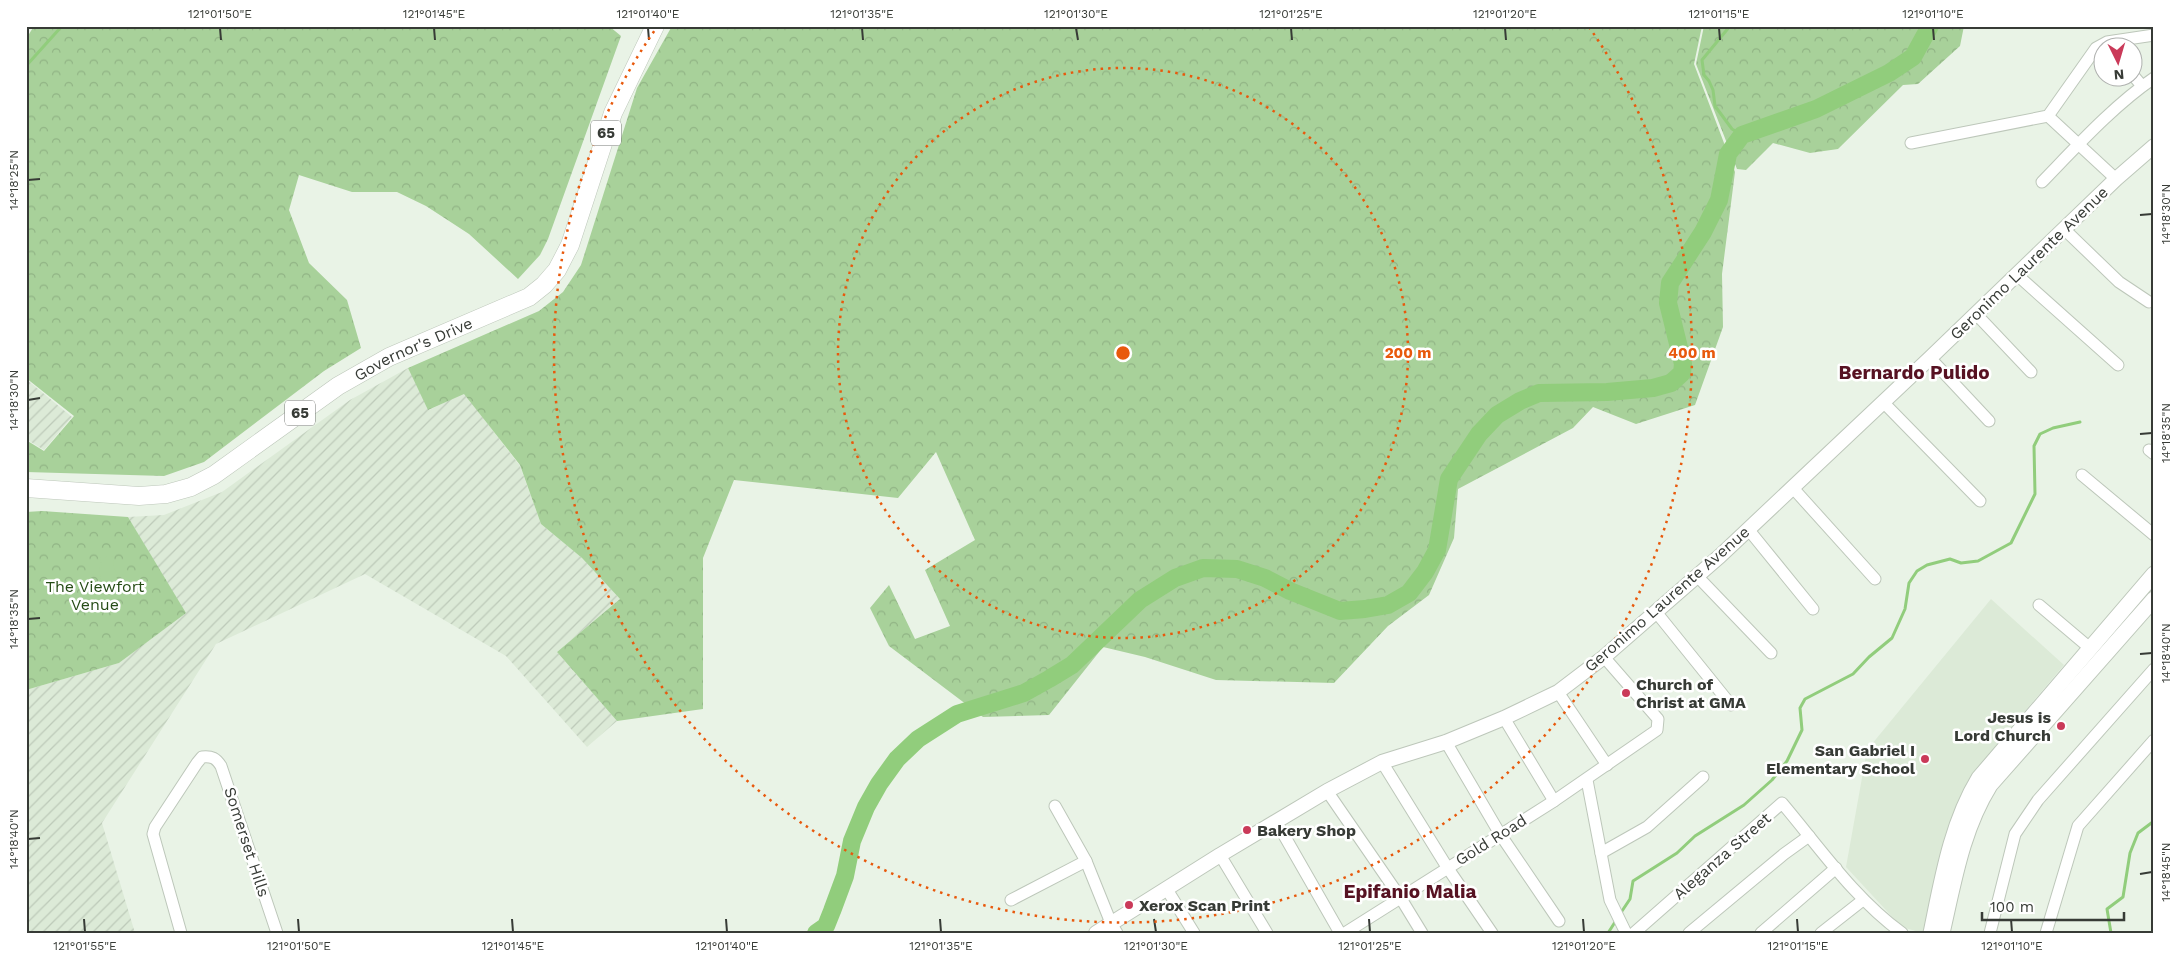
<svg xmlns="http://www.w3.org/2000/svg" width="2180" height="959" viewBox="0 0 2180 959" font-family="'Work Sans',sans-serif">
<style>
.built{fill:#dcead7}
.industrial{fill:url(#industrial-furrows)}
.forest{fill:url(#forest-crowns)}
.pitch{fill:#a8d19a}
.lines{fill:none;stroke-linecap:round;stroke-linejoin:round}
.stream{stroke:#91cd7c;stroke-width:3}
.river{stroke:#91cd7c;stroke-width:18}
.minor-casing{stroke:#bdc7ba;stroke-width:13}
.tertiary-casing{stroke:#bdc7ba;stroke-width:16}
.secondary-casing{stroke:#bdc7ba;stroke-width:17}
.trunk-casing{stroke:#bdc7ba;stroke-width:19}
.minor{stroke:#fff;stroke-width:11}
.tertiary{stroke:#fff;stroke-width:14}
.secondary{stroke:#fff;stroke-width:15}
.trunk{stroke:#fff;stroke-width:18}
.ticks{fill:none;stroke:#373b36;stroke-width:2}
.ring{fill:none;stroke:#e8590c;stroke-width:2.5;stroke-dasharray:2.5 5}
.poi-dot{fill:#ca3a59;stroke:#fff;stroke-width:2}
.labels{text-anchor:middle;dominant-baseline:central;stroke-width:5;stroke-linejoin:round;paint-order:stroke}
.shield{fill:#fff;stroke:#737672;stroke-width:1}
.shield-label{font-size:15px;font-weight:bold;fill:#373b36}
.street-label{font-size:16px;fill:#373b36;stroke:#fff}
.park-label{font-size:16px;fill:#264c16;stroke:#fff}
.poi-label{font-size:16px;font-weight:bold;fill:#373b36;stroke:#fff;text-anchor:start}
.quarter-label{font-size:19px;font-weight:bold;fill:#571222;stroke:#fff}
.centre{fill:#e8590c;stroke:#fff;stroke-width:2.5}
.ring-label{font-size:15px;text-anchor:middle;font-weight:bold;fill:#e8590c;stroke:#fff;stroke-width:5;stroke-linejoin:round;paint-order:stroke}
.neatline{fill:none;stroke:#373b36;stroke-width:2}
.ticks-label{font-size:12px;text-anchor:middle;fill:#373b36}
</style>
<defs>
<pattern id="industrial-furrows" width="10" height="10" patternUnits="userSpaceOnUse" patternTransform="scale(1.25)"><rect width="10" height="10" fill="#dcead7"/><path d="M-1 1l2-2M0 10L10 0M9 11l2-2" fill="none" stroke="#bdcab9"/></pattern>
<pattern id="forest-crowns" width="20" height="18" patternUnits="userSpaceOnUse" patternTransform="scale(1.25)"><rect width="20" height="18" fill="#a8d19a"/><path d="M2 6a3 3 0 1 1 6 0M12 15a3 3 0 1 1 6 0" fill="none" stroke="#91b485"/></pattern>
</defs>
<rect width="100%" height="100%" fill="#e9f3e6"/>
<path class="built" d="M1991,599L2064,665L1997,744L1968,783L1954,818L1923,933L1905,928L1897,922L1846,867L1867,750Z"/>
<g class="industrial">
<path d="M408,368L429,410L464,393L520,466L541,524L582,558L620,599L557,652L617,721L587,747L506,656L365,574L216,644L102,823L135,933H26V690L119,663L185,613L128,517L164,515L222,492L350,400Z"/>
<path d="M26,379L72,417L44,450L26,439Z"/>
</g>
<g class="forest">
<path d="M34,26H609L621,36L548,239L540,255L518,279L469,234L426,206L397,192H352L299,175L289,210L309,263L347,300L361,348L324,371L204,462L164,476L26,472V440L44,451L74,416L26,378V39Z"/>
<path d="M672,26H1702L1694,64L1735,172L1722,274L1723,327L1695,405L1636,424L1593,407L1573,428L1458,489L1454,538L1429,595L1388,626L1334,683L1216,680L1145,657L1103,647L1049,715L983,717L889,646L870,608L889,585L915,639L950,626L925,570L975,540L936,452L898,498L734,480L703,558V709L617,721L557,652L620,599L582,558L541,524L520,465L464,394L428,410L408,368L539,311L563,292L581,265L637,88Z"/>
<path d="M1704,26H1964L1960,46L1918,84L1903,85L1838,149L1810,153L1773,143L1746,170L1737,169L1696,64Z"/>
<path d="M42,511L128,517L186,613L119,663L26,690V512Z"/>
</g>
<path class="pitch" d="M112,556L118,584L102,587L99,568L102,567L100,558Z"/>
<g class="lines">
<g class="stream">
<path d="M1730,26L1702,60L1704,75L1709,81L1713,90L1715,106L1732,129L1742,135"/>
<path d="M26,66L62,26"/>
<path d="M1620,914L1630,899L1633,881L1677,853L1695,836L1744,805L1772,780L1787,761L1802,730L1800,708L1805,699L1853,674L1869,657L1892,638L1905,609L1909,583L1917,571L1927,565L1950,559L1961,563L1978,561L2011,543L2035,494L2034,446L2040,434L2053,428L2080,422"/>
<path d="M1608,933L1617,919"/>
<path d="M2111,933L2107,909L2123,897L2130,853L2138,833L2154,821"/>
</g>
<path class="river" d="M816,933L826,926L832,911L845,876L852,841L866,807L879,784L897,759L918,739L957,714L1024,693L1049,679L1072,665L1140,600L1175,578L1203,568L1237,569L1265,578L1290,591L1340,611L1365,609L1388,605L1409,593L1425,572L1437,550L1449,479L1479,434L1497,415L1520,401L1539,393L1607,392L1653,388L1671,383L1682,373L1683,364L1668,303L1670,283L1703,232L1719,200L1728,154L1742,135L1816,109L1889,73L1913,57L1930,26"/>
<g class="minor-casing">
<g id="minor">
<path d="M2132,74L2142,86"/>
<path d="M2048,116L2116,179"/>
<path d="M1911,143L2048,116L2096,48L2107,42L2154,35"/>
<path d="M2042,182C2076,147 2114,105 2154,78"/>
<path d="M2064,229L2119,282L2149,302"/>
<path d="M2016,274L2118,365"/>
<path d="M1976,314L2031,372"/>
<path d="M1930,358L1989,421"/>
<path d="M1883,402L1980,501"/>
<path d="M2149,450L2154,454"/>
<path d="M2082,475L2154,535"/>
<path d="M1792,487L1875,579"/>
<path d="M1748,529L1813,609"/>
<path d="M1697,576L1771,653"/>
<path d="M2039,605L2091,649"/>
<path d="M1656,612L1731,705"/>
<path d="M1558,692L1607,765"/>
<path d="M1504,718L1554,801"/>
<path d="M1446,742L1500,834L1559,921"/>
<path d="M1382,762L1447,867L1492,933"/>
<path d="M1587,780L1610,900L1626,933"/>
<path d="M1327,791L1400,897L1422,933"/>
<path d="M1055,806L1086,861L1111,923L1117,933"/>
<path d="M1277,823L1340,933"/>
<path d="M1601,853L1647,827L1703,777"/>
<path d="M1220,855L1267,933"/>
<path d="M1166,888L1194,933"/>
<path d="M1011,900L1086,861"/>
<path d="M181,933L153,834L155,827L197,763L202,757C212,756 216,758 221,766L277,933"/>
<path d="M1345,933L1554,801L1657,730L1658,719L1604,657"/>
<path d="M1634,933L1782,803C1820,848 1854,898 1902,933"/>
<path d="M1689,933L1784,854L1809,836"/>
<path d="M1761,933L1836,868"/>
<path d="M1821,933L1863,900"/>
<path d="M1990,933L2015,834L2038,800L2154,669"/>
<path d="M2046,933L2078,826L2154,740"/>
</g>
</g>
<g class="tertiary-casing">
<path id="tertiary" d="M1096,933L1220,855L1327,791L1382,762L1446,742L1504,718L1558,692L1604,657L1720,556L1930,358L2116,179L2154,146"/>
</g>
<g class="secondary-casing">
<g id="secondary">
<path d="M1931,933C1942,880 1951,824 1979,778L2154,574"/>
<path d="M1942,933C1954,881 1962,830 1990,785L2154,599"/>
</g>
</g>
<g class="trunk-casing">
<g id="trunk">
<path id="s1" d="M26,488L139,496L166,494L191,487L214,475L338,386L389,357L529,297L544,285L557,270L570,245L613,113L655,26"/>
</g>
</g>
<use href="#minor" class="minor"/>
<use href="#tertiary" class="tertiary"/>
<use href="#secondary" class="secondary"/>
<use href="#trunk" class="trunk"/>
</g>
<path class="ticks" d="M220,28L221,40M434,28L435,40M648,28L649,40M862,28L863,40M1076,28L1078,40M1291,28L1292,40M1505,28L1506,40M1719,28L1720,40M1933,28L1934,40M28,180L40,179M2140,215L2152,214M28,400L40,398M2140,434L2152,433M28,619L40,618M2140,654L2152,653M28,839L40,838M2140,874L2152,872M84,919L85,932M298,919L299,932M512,919L513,932M726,919L727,932M940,919L941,932M1154,919L1156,932M1369,919L1370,932M1583,919L1584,932M1797,919L1798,932M2011,919L2012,932"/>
<g class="ring">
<circle cx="1123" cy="353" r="285"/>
<path d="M1589 27A569 569 0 1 1 657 27"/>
</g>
<g class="poi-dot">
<circle cx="1626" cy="693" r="5"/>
<circle cx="2061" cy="726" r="5"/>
<circle cx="1925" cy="759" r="5"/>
<circle cx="1247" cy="830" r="5"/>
<circle cx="1129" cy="905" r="5"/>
</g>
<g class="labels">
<g class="shield">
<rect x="591" y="120.5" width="30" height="25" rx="4"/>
<rect x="285" y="400.5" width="30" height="25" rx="4"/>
</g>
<g class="shield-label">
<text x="606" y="133">65</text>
<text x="300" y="413">65</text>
</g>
<g class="street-label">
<text transform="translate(2029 263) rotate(-44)">Geronimo Laurente Avenue</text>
<text stroke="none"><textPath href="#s1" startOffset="429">Governor's Drive</textPath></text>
<text transform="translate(1667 599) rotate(-41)">Geronimo Laurente Avenue</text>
<text transform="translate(1491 840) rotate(-32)">Gold Road</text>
<text transform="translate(247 842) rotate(72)">Somerset Hills</text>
<text transform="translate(1722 856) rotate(-41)">Aleganza Street</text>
</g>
<g class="park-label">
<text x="95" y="586">The Viewfort<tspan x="95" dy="18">Venue</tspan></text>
</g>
<g class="poi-label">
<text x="1636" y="684">Church of<tspan x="1636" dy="18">Christ at GMA</tspan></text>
<text x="2051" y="717" text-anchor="end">Jesus is<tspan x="2051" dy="18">Lord Church</tspan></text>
<text x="1915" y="750" text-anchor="end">San Gabriel I<tspan x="1915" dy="18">Elementary School</tspan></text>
<text x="1257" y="830">Bakery Shop</text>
<text x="1139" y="905">Xerox Scan Print</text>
</g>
<g class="quarter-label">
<text x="1914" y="372">Bernardo Pulido</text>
<text x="1410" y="891">Epifanio Malia</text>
</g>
</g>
<circle cx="1123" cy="353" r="8" class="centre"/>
<g class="ring-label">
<text x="1408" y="358">200 m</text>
<text x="1692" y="358">400 m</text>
</g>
<rect width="2180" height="959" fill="none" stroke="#ffffff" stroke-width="55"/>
<g transform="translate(2118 62) rotate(175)"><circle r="24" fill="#ffffff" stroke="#afb1af"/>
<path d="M0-4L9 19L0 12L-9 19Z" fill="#ca3a59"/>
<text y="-8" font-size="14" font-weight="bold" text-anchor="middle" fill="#373b36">N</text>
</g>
<path d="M1982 912v8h142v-8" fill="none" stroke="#373b36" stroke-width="2.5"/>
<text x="1990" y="912" font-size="15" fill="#373b36" stroke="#ffffff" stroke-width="4" paint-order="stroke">100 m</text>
<rect x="28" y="28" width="2124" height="904" class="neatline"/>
<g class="ticks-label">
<text x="220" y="18">121°01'50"E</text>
<text x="434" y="18">121°01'45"E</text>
<text x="648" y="18">121°01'40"E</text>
<text x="862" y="18">121°01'35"E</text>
<text x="1076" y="18">121°01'30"E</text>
<text x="1291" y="18">121°01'25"E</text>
<text x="1505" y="18">121°01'20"E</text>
<text x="1719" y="18">121°01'15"E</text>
<text x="1933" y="18">121°01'10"E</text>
<text transform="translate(14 180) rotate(-90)" y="4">14°18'25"N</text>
<text transform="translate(2166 214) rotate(-90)" y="4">14°18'30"N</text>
<text transform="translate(14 400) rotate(-90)" y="4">14°18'30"N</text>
<text transform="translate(2166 433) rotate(-90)" y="4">14°18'35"N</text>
<text transform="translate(14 619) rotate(-90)" y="4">14°18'35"N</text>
<text transform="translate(2166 653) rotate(-90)" y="4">14°18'40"N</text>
<text transform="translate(14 839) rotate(-90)" y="4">14°18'40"N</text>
<text transform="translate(2166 872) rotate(-90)" y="4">14°18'45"N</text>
<text x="85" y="950">121°01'55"E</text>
<text x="299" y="950">121°01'50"E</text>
<text x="513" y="950">121°01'45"E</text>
<text x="727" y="950">121°01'40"E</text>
<text x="941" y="950">121°01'35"E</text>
<text x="1156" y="950">121°01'30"E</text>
<text x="1370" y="950">121°01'25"E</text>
<text x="1584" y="950">121°01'20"E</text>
<text x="1798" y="950">121°01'15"E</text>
<text x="2012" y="950">121°01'10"E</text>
</g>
</svg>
